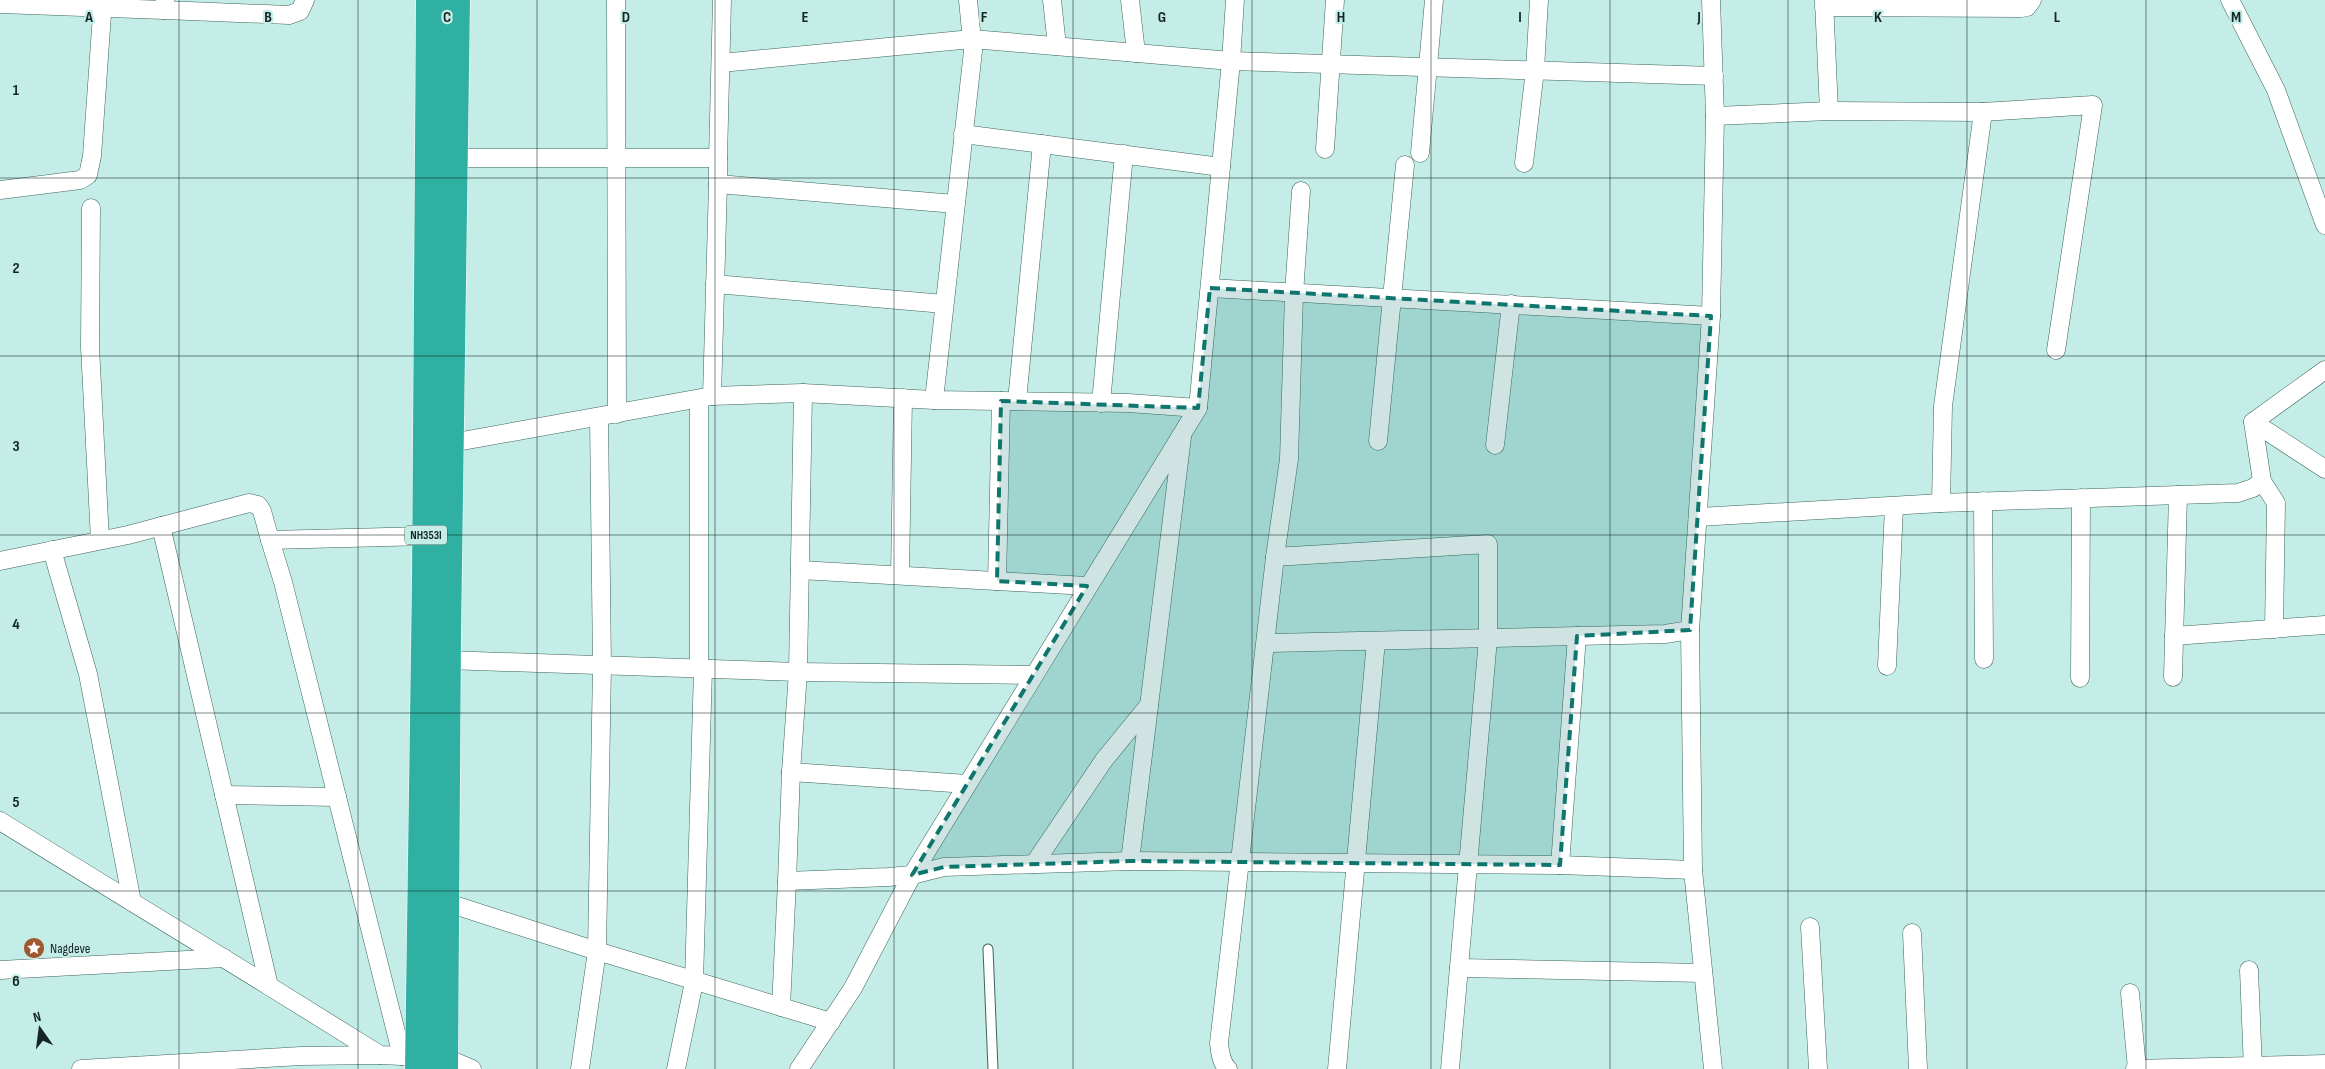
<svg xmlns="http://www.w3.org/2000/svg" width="2325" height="1069" viewBox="0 0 2325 1069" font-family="'Sofia Sans Condensed',sans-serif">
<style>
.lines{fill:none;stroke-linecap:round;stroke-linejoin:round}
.lane-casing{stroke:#3e645e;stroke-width:11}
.street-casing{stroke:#3e645e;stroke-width:19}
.highway-casing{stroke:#fff;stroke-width:29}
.lane{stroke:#fff;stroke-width:9}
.street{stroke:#fff;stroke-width:18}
.highway{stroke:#30b0a2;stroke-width:28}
.marked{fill:#0f766e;fill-opacity:0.2;stroke:#0f766e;stroke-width:4;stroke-dasharray:10 6;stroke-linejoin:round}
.grid{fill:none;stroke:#162624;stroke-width:1;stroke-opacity:0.55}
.labels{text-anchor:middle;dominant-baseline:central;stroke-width:4.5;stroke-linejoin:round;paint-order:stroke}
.shield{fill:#c3ede6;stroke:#4a625e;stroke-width:1}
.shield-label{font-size:12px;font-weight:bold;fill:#162624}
.poi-label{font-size:14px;fill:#162624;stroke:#c3ede6;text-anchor:start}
.grid-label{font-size:16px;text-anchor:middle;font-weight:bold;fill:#162624;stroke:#c3ede6;stroke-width:4.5;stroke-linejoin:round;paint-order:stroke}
</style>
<rect width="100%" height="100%" fill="#c3ede6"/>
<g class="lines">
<g class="lane-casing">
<path id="lane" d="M988,949L993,1069"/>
</g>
<g class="street-casing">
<g id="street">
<path d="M616,0L617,414"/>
<path d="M1052,0L1057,46"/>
<path d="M1130,0L1136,53"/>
<path d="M1711,0L1715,116L1711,316L1690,630L1693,870L1713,1069"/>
<path d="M1824,0L1829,111"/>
<path d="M2230,0L2276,90L2325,225"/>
<path d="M0,4L164,10L165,0"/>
<path d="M1824,7L2021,8L2027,7L2032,0"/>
<path d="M164,10L289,15L300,11L305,0"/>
<path d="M721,63L972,39L1231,61L1714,76"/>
<path d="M1715,116L1829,111L1983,112L2093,105L2056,350"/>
<path d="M963,134L1221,167"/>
<path d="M1325,149L1335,0"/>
<path d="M1420,153L1434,0"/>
<path d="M454,158H718V184L955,204"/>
<path d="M718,158L722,0"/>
<path d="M1524,163L1535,70L1539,0"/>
<path d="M0,190L80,180L88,175L92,156L103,0"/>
<path d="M1301,191L1294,294L1289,459L1275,557L1488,544V639L1450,1069"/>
<path d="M91,208L90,347L100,540"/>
<path d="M715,284L944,304"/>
<path d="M1210,288L1711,316"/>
<path d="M803,393L798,672L791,772L787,881L888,877L912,875L944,867L1130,861L1560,865L1693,870"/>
<path d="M712,396L718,184"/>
<path d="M699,399V669"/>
<path d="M934,400L973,51L968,0"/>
<path d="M1017,401L1042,144"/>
<path d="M1101,403L1124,154"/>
<path d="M2253,422L2325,469"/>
<path d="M1378,441L1405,165"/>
<path d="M440,445L712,396L803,393L934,400L1128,403L1198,408"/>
<path d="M1495,445L1511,304"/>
<path d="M2262,481L2276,503L2274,629"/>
<path d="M1983,501L1984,659"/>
<path d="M1941,503L1943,406L1983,112"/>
<path d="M1699,517L1941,503L2238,493L2253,488L2262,481L2253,422L2325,370"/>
<path d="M161,526L269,986L380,1055L402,1056"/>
<path d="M270,540L283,582L402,1056L444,1057L472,1069"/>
<path d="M52,550L88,674L132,902"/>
<path d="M0,561L128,535L249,503L258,505L262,511L270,540L426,536"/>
<path d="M800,570L1087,586"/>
<path d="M900,575L903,398"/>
<path d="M997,581L1001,401"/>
<path d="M2174,636L2325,625"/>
<path d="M1266,643L1665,634L1690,630"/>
<path d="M447,660L798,672L1033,675"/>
<path d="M1887,666L1894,506"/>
<path d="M2173,677L2178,495"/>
<path d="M2080,678L2081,498"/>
<path d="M791,772L967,784"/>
<path d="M224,795L337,797"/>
<path d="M0,821L269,986"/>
<path d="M1130,861L1182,437"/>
<path d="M1034,864L1104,760L1149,705"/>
<path d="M1560,865L1577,636"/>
<path d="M445,902L597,951L602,666L599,417"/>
<path d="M1810,927L1818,1069"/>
<path d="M1912,933L1918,1069"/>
<path d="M1459,968L1703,973"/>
<path d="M0,970L224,958"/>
<path d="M2249,970L2253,1069"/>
<path d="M2130,993L2137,1069"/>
<path d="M781,1007L787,881"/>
<path d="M81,1069L301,1056L379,1055"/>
<path d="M580,1069L597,951L831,1022"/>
<path d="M676,1069L694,982L703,669"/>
<path d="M799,1069L853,988L912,875L1198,408L1231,61L1235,0"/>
<path d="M1228,1069C1221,1063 1220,1052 1219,1043L1275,557"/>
<path d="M1337,1069L1376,641"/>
<path d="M2135,1069L2325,1064"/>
</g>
</g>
<g class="highway-casing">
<g id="highway">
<path d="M419,1069L426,579L430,0"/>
<path d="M444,1069L447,636L456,0"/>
</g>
</g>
<use href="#lane" class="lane"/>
<use href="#street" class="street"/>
<use href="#highway" class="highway"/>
</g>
<path class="marked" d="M1210,288L1711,316L1690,630L1577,636L1560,865L1130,861L944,867L912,875L1087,586L997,581L1001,401L1198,408Z"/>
<path class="grid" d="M179,0V1069M358,0V1069M537,0V1069M715,0V1069M894,0V1069M1073,0V1069M1252,0V1069M1431,0V1069M1610,0V1069M1788,0V1069M1967,0V1069M2146,0V1069M0,178H2325M0,356H2325M0,535H2325M0,713H2325M0,891H2325"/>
<defs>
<g id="sight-disc" transform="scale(1.125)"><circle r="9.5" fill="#9f582f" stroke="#c3ede6"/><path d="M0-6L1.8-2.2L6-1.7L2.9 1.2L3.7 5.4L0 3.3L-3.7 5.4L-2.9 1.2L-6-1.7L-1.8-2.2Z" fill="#fff"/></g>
</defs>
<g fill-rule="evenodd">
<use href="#sight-disc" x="34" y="948"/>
</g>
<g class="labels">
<rect class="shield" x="405" y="525.5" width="42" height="19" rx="4"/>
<g class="shield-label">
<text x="426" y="535">NH353I</text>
</g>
<g class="poi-label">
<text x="50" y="948">Nagdeve</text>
</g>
</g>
<g class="grid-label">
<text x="89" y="22">A</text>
<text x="268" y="22">B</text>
<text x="447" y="22">C</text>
<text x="626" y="22">D</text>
<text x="805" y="22">E</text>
<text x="984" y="22">F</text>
<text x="1162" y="22">G</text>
<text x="1341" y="22">H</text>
<text x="1520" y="22">I</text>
<text x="1699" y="22">J</text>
<text x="1878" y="22">K</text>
<text x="2057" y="22">L</text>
<text x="2236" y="22">M</text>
<text x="16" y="95">1</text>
<text x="16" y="273">2</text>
<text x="16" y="451">3</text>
<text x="16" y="629">4</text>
<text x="16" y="807">5</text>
<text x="16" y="986">6</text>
</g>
<g transform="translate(40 1029) rotate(346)" stroke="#c3ede6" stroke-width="4" paint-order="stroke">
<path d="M0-4L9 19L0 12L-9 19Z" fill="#162624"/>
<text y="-8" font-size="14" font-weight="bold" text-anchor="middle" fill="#162624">N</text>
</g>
</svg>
